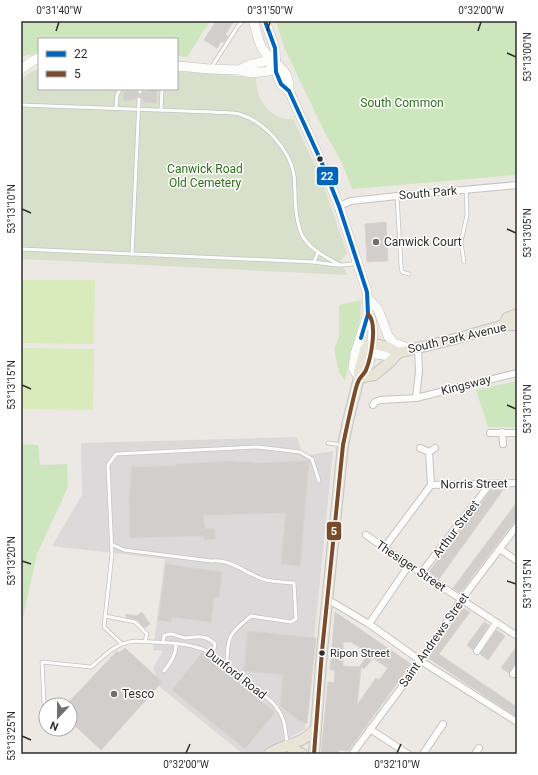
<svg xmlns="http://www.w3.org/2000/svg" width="538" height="775" viewBox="0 0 538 775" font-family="Roboto,sans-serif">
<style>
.industrial{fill:#dcd9db}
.green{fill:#cee6be}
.cemetery{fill:#d8e0cc}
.pitch{fill:#d9eabb}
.building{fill:#d1cecb;stroke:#d7d4d0;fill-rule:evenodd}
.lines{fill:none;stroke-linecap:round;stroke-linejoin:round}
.service-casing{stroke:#c5c4c5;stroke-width:4.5}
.minor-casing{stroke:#c5c4c5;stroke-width:8}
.secondary-casing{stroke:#c5c4c5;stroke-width:10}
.primary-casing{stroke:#c6c5c4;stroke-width:12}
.service{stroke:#fcfcfb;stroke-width:3}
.minor{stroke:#fcfcfb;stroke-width:6}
.secondary{stroke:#fcfcfb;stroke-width:9}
.primary{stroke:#e8e4d6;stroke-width:10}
.bus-1-casing{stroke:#fff;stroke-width:7}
.bus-2-casing{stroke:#fff;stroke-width:7}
.bus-1{stroke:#0065bd;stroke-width:4}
.bus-2{stroke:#7a4b2a;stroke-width:4}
.ticks{fill:none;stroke:#2e2e2e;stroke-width:1.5}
.bus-dot{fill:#2e2e2e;stroke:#fff;stroke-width:1.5}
.poi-dot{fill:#706f6e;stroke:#fff;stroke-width:1.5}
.labels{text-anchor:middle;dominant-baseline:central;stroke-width:3;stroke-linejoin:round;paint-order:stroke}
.bus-label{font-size:11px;fill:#2e2e2e;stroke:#fff;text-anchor:start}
.park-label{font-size:12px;fill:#2c6e1b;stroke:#fff}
.street-label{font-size:12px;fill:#2e2e2e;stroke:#fff}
.poi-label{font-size:12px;fill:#2e2e2e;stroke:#fff;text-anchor:start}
.line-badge{stroke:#fff;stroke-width:1.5}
.badge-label{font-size:11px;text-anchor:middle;font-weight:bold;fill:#fff}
.neatline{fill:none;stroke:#2e2e2e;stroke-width:1.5}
.ticks-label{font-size:10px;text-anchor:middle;fill:#2e2e2e}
</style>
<rect width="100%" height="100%" fill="#ece8e4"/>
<path class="industrial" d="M297,437L303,456L333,451L305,729L261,754H243L161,688L153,668L163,651L153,650L165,559L52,546L82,495L81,443Z"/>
<g class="green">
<path d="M21,21H210L187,57L177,56V39H39V52L21,57Z"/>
<path d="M276,21H517V175L352,189C346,171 338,153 327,137L284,47Z"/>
<path d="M361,300L360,320L352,348L345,381L339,372L334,349L339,337V305Z"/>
<path d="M517,381V427H488L476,390Z"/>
<path d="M21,444L38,445L40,465L67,464L68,487L37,554L21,627Z"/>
</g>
<path class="cemetery" d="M39,68V89H177V71L222,74L223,75L256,77C255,98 270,121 293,119L321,178L347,253L341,261L347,275L21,259V80L28,74Z"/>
<g class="pitch">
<path d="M21,280H95L94,344L21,343Z"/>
<path d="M21,348L94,349L93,410L21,409Z"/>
</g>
<g class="building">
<path d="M216,21H234L225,35L228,36L224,43L221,41L217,48L204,40Z"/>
<path d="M150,89H155L157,91L156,103L143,102V99L140,96L130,101H125L123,98V94L126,91H137L138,94L140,95L143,92H147Z"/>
<path d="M386,222L388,261L367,262L365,224Z"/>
<path d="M235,461V462H252V463L309,461L300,566L281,564L286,513L203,515L205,529L215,528V539L204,540V536L130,538L129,496L132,467L176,466V464Z"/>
<path d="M491,490H503L439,579L429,572Z"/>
<path d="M517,502V521L513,523L460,593L453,588Z"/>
<path d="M166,564L222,572L219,597H214L211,622L172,617L171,622L158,620Z"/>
<path d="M463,608L470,612L439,654L517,707V717L428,658Z"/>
<path d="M142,612L150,624L145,628L137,620L126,617V614L136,616Z"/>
<path d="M335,612L411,664L348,751L339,750V754H321L328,682L334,683L335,670H330ZM343,642H351L369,653L360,666L364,669L373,658L388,668L379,680L376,678L357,705L361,667L343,666Z"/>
<path d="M484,622L489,625L473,650L467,645Z"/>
<path d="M496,630L505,636L488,660L480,654Z"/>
<path d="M248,631L316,638L307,723L301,722L280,706L283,675L244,671Z"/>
<path d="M517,646V664L514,665L509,673L501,668Z"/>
<path d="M125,648L162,682L101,750L70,721V705H66L117,651L119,653Z"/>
<path d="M202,653L275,712L245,749L172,690Z"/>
</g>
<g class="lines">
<g class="service-casing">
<g id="service">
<path d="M211,68L238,26L243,21"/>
<path d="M140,92V89"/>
<path d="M21,105L212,112C221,113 231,112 239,114C264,121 290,150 294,175C295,180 294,185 295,190C295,205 296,222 302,235C309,249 327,258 340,265"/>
<path d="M116,108L117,95L120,89"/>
<path d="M161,110L162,89"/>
<path d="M397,196L401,266L402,272L409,274"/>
<path d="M21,249L314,262C328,264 342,267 356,263"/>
<path d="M132,254L139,99"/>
<path d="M314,262L318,252"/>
<path d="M464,262L461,242L467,215L466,189"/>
<path d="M328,443L341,445"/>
<path d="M111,544L124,550L211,561C231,558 247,575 266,580C275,582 285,582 294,583L296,619L291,622L251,616C229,635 227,635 227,665"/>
<path d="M105,616L135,622L147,634L145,641"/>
<path d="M121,643L104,627L112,554L108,465L116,454L258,447L300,452L312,459L319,481"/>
<path d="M163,643L164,636C171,631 178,637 185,638C191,638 196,636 201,637C207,637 211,640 215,644L213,654"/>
<path d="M164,671C171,662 176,655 176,644"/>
<path d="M46,709L44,703L42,662L91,667C107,654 115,643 136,641C162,643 190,641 213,654L272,702C285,716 285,726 287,744"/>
</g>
</g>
<g class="minor-casing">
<g id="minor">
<path d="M339,206L351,201L397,196L517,185"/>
<path d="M416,398L419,371L418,348"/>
<path d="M373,405L375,402L380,400L416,398L517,373"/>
<path d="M502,432L503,444"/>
<path d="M490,433H517"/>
<path d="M420,448L429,452"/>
<path d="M431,485L517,483"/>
<path d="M366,535L409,565L517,636"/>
<path d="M384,548L431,485L429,452L435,448"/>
<path d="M500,549L517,561"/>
<path d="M421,573L490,484"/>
<path d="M327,599L369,624L421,661L517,722"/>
<path d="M369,624L409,565"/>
<path d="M477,651L496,623"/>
<path d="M513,674L517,668"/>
<path d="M370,729L408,754"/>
<path d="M352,754L421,661L461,600L517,526"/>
<path d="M423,754L443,724"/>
<path d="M475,754L479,748"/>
</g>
</g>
<g class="secondary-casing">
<g id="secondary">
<path d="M255,21L254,24C257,31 258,41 262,48C272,66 290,65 289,91"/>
<path d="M265,21L275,48L276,72L281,84L289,91L321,161L339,206L367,292L368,314L355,354L353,368L359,378C361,376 365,374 366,371C371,361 377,322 368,314"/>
<path d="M177,66L210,69L239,70L249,65L266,61L274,62"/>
<path d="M21,69L34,60L39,58"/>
<path d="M239,70L252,73L269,71L274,62"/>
<path d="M367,298L378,309L388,336L394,343L410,349"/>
<path d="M367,346C375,357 386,357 398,353"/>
</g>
</g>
<g class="primary-casing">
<g id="primary">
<path d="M504,325L507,318L517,314"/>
<path d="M398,353L458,338L504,325H517"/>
<path d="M359,378L374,375L390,362L398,353"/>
<path d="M287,745L302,754"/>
<path d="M269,754C287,742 301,746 316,728"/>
<path d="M314,754L322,651L343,445L348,421L359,378V371L365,349C374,340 389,347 398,353"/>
</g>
</g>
<use href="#service" class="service"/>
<use href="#minor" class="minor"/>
<use href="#secondary" class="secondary"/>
<use href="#primary" class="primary"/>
<g class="bus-1-casing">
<path id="bus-1" d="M265,21L275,48L276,72L281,84L289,91L321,161L339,206L367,292L368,314L361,338"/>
</g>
<g class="bus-2-casing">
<path id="bus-2" d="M314,754L322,651L343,445C347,426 351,407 356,388C357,385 358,380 361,377C363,374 365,373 366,370C371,358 378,323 368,314"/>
</g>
<use href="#bus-1" class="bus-1"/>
<use href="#bus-2" class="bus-2"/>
</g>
<path class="ticks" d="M56,31L59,22M267,31L270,22M478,31L481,22M507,53L516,57M22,209L31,213M507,229L516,233M22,385L31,389M507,405L516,409M22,561L31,564M507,581L516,584M22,736L31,740M186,753L190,744M397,753L401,744"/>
<g class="bus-dot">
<circle cx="320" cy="159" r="3.5"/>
<circle cx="322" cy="653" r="3.5"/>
</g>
<g class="poi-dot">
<circle cx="376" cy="242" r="4"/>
<circle cx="114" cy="694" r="4"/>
</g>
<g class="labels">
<g class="bus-label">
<text x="330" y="653">Ripon Street</text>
</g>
<g class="park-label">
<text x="402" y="103">South Common</text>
<text x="205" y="169">Canwick Road<tspan x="205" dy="14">Old Cemetery</tspan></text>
</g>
<g class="street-label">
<text transform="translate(428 193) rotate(-5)">South Park</text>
<text transform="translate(457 338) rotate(-13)">South Park Avenue</text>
<text transform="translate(466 385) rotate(-14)">Kingsway</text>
<text transform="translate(474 484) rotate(-1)">Norris Street</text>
<text transform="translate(456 529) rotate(-53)">Arthur Street</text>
<text transform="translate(411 566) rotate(34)">Thesiger Street</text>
<text transform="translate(434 640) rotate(-55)">Saint Andrews Street</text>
<text transform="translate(236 674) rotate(38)">Dunford Road</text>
</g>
<g class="poi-label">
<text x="384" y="242">Canwick Court</text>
<text x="122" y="694">Tesco</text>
</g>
</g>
<g class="line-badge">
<rect x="316" y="166" width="23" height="20" rx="4" fill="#0065bd"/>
<rect x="326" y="521" width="16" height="20" rx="4" fill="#7a4b2a"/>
</g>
<g class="badge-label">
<text x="327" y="180">22</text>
<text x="334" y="535">5</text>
</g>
<rect width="538" height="775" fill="none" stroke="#ffffff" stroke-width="44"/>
<rect x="38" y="38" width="140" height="52" fill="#ffffff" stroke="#ababab"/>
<rect x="46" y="51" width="20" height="6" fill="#0065bd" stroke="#ababab"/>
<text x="74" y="58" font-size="12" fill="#2e2e2e">22</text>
<rect x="46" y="71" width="20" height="6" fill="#7a4b2a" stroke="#ababab"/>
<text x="74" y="78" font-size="12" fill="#2e2e2e">5</text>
<g transform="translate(58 717) rotate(202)"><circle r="19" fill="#ffffff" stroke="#ababab"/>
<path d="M0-3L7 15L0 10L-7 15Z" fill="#706f6e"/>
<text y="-6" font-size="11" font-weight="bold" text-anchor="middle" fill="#2e2e2e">N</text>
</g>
<rect x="22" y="22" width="494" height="731" class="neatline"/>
<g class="ticks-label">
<text x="59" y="14">0°31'40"W</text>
<text x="270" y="14">0°31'50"W</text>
<text x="481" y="14">0°32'00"W</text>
<text transform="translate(527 57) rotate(-90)" y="4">53°13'00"N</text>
<text transform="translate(11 209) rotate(-90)" y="4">53°13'10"N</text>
<text transform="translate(527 233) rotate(-90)" y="4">53°13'05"N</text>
<text transform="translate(11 385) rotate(-90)" y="4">53°13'15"N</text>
<text transform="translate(527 409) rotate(-90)" y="4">53°13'10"N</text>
<text transform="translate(11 561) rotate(-90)" y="4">53°13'20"N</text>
<text transform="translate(527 584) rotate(-90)" y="4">53°13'15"N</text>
<text transform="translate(11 736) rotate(-90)" y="4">53°13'25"N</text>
<text x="186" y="768">0°32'00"W</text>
<text x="397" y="768">0°32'10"W</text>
</g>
</svg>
